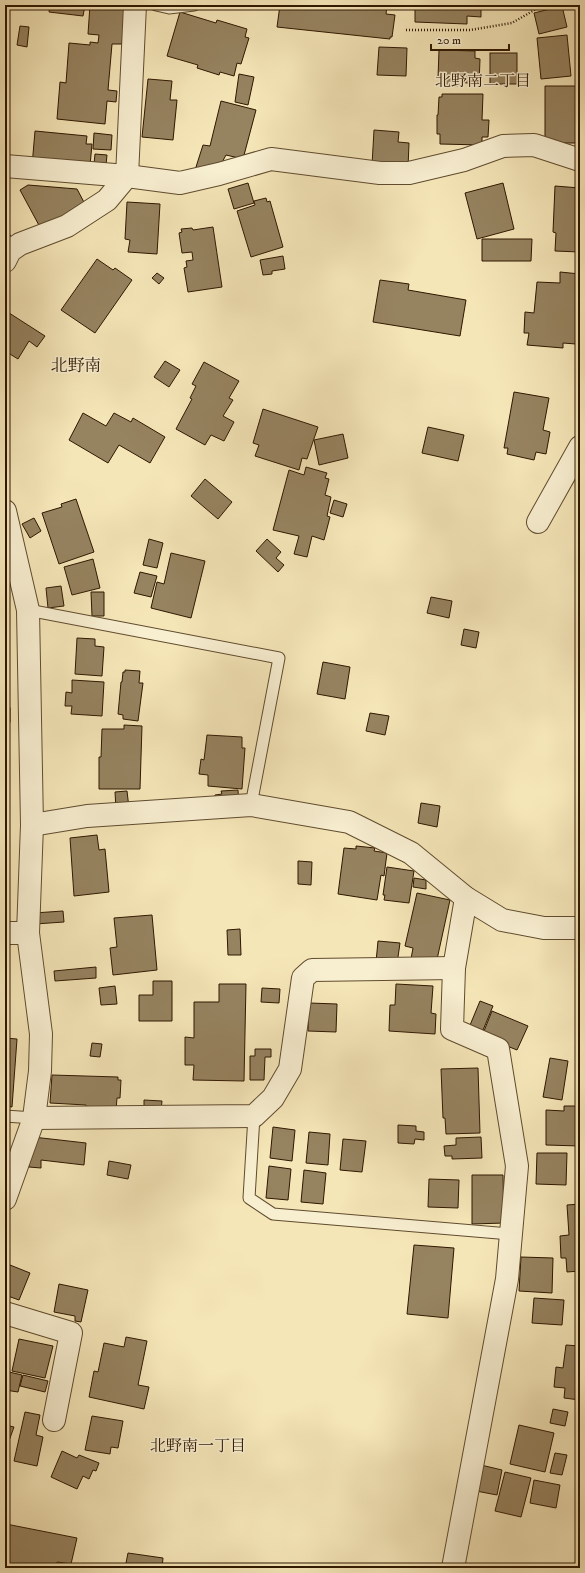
<svg xmlns="http://www.w3.org/2000/svg" width="585" height="1573" viewBox="0 0 585 1573" font-family="'IM FELL DW Pica','Noto Serif JP',serif">
<style>
.building{fill:#968360;stroke:#2f1700}
.lines{fill:none;stroke-linecap:round;stroke-linejoin:round}
.lane-casing{stroke:#604b2e;stroke-width:13}
.street-casing{stroke:#604b2e;stroke-width:24}
.path{stroke:#2f1700;stroke-width:2.5;stroke-dasharray:1 2;stroke-linecap:butt}
.lane{stroke:#f8efd1;stroke-width:11}
.street{stroke:#f8efd1;stroke-width:22}
.labels{text-anchor:middle;dominant-baseline:central;stroke-width:3;stroke-linejoin:round;paint-order:stroke}
.neighbourhood-label{font-size:16px;fill:#2f1700;stroke:#f8efd1}
.quarter-label{font-size:17px;fill:#2f1700;stroke:#f8efd1}
</style>
<rect width="100%" height="100%" fill="#f5e6b8"/>
<filter id="stains"><feTurbulence type="fractalNoise" baseFrequency=".005" numOctaves="4"/><feColorMatrix values="0 0 0 0 .2 0 0 0 0 .09 0 0 0 0 .02 0 0 0 .5 -.17"/></filter>
<radialGradient id="worn" r=".72"><stop offset=".6" stop-color="#630" stop-opacity="0"/><stop offset="1" stop-color="#630" stop-opacity=".3"/></radialGradient>
<g class="building">
<path d="M50,5H85L83,16L49,12Z"/>
<path d="M90,5H125L122,44H112L108,90L117,91L116,102L107,101L105,124L57,119L60,82L66,83L69,43L90,45V42L98,43L99,35L88,34Z"/>
<path d="M280,5H387L386,14L395,15L392,37H390V39L277,27Z"/>
<path d="M415,5H481V17L467,16V24L415,22Z"/>
<path d="M562,6L567,27L539,34L534,13Z"/>
<path d="M180,12L216,23L217,20L247,29L245,37L249,38L241,64L237,63L234,76L220,72L219,75L197,68L198,65L167,56Z"/>
<path d="M20,26L29,27L27,47L17,45Z"/>
<path d="M567,35L571,76L541,79L537,38Z"/>
<path d="M379,47L407,48L406,76L377,75Z"/>
<path d="M439,50L475,51V58L480,59L479,85L461,82V86L443,85V78H438Z"/>
<rect x="490" y="53" width="27" height="31"/>
<path d="M239,74L254,77L248,105L235,102Z"/>
<path d="M148,79L172,81L170,100H177L173,140L142,137Z"/>
<path d="M545,86H579L580,143H545Z"/>
<path d="M442,94H483L482,120H489L488,137H482V145L440,144V134H437V115H438L439,97H442Z"/>
<path d="M221,101L256,110L243,159L226,155L219,168L209,172L196,167L203,145L210,146Z"/>
<path d="M374,130L399,132L398,142L409,143L408,168L372,165Z"/>
<path d="M35,131L87,136L86,144H92L90,166H32Z"/>
<path d="M94,133L112,135L111,150L93,149Z"/>
<path d="M95,154L107,155L106,165L94,164Z"/>
<path d="M248,183L254,203L234,209L228,189Z"/>
<path d="M503,183L514,229L477,239L465,193Z"/>
<path d="M28,185L77,189L86,206L41,229L20,190Z"/>
<path d="M555,186L580,188V252L555,251L556,233L553,232Z"/>
<path d="M266,198L267,202L270,201L283,247L251,257L237,211L255,205L254,201Z"/>
<path d="M127,202L160,204L157,254L128,252L130,240L125,239Z"/>
<path d="M213,227L222,287L188,292L184,268L187,267L186,261L193,260L192,252L182,253L179,233L182,232L181,229L192,228L193,230Z"/>
<path d="M482,239H532L531,261H482Z"/>
<path d="M283,256L285,269L272,271V274L263,275L260,260Z"/>
<path d="M97,259L113,270L115,268L132,280L95,333L61,310Z"/>
<path d="M560,272L580,274L576,344L563,343V348L527,345L529,333H524L525,312L534,313L537,282L560,283Z"/>
<path d="M157,273L164,278L159,284L152,278Z"/>
<path d="M380,280L409,284L408,290L466,300L460,336L373,322Z"/>
<path d="M6,311L45,336L37,347L29,341L18,359L5,351Z"/>
<path d="M165,361L180,370L169,387L154,377Z"/>
<path d="M204,362L239,381L229,398L233,400L223,416L234,422L224,441L211,435L205,445L176,429L192,399L190,398L196,386L192,384Z"/>
<path d="M514,392L549,398L543,430L550,432L546,454L536,452L534,460L507,454L508,448H504Z"/>
<path d="M263,409L318,427L307,459L302,458L299,470L255,456L259,445L253,443Z"/>
<path d="M83,413L106,426L114,413L131,422L133,418L165,437L150,463L119,445L108,463L69,440Z"/>
<path d="M428,427L464,435L458,461L422,453Z"/>
<path d="M343,434L348,458L319,465L314,440Z"/>
<path d="M306,467L327,473L325,478L329,479L325,495L331,497L327,516L330,517L324,540L312,536L307,557L294,554L299,536L273,530L289,470L304,475Z"/>
<path d="M205,479L232,502L218,519L191,496Z"/>
<path d="M76,499L94,552L59,564L42,513L62,507L61,504Z"/>
<path d="M334,500L347,504L343,517L330,513Z"/>
<path d="M34,518L41,531L30,538L22,524Z"/>
<path d="M149,539L163,543L157,568L143,565Z"/>
<path d="M267,539L281,552L276,558L284,565L278,572L256,551Z"/>
<path d="M171,553L205,561L191,618L151,608L157,582L164,584Z"/>
<path d="M93,559L100,588L72,595L64,567Z"/>
<path d="M140,572L157,576L151,597L134,593Z"/>
<path d="M61,586L64,606L48,608L46,588Z"/>
<path d="M91,592H104V616H92Z"/>
<path d="M431,597L452,601L449,618L427,613Z"/>
<path d="M464,629L479,632L476,648L461,645Z"/>
<path d="M77,638L95,639V646L104,647L102,676L75,674Z"/>
<path d="M323,662L350,667L345,699L317,694Z"/>
<path d="M125,670L140,671L139,683H143L138,721L123,719V715L118,714L121,682H122L123,672H125Z"/>
<path d="M72,680L104,682L102,716L71,714L72,706H65L66,692L72,693Z"/>
<rect x="5" y="708" width="5" height="14"/>
<path d="M370,713L389,716L385,735L366,731Z"/>
<path d="M124,725L142,726L140,789H99V757H101L102,729H124Z"/>
<path d="M5,732L9,733L7,744H5Z"/>
<path d="M207,735L242,737V748H245L242,789L208,786V775L199,774L201,759L204,760Z"/>
<path d="M5,750H7L5,763Z"/>
<path d="M238,790L239,805L215,806V795L222,794L221,791Z"/>
<path d="M127,791L129,808L116,809L115,792Z"/>
<path d="M421,803L440,806L437,827L418,823Z"/>
<path d="M97,835L99,850L105,849L109,892L74,896L70,838Z"/>
<path d="M356,846L375,848L374,851L387,853L384,876L381,875L377,900L338,894L344,848L356,849Z"/>
<rect x="5" y="861" width="2" height="19"/>
<path d="M298,861L312,862L311,885L298,884Z"/>
<path d="M387,867L414,871L409,903L384,900L385,895H383Z"/>
<path d="M414,878L426,880V889L413,887Z"/>
<path d="M417,893L450,900L436,964H410L413,948L405,946Z"/>
<path d="M63,911L64,922L35,924L34,913Z"/>
<path d="M152,915L157,970L113,975L110,948L117,947L114,918Z"/>
<path d="M240,929L241,955H228L227,930Z"/>
<path d="M378,941L400,943L397,964L376,962Z"/>
<path d="M96,967V978L55,981L54,971Z"/>
<path d="M153,981H172V1021H139V995H153Z"/>
<path d="M219,984H246L244,1081L193,1080L194,1065H185V1037L194,1038V1002H219Z"/>
<path d="M396,984L433,986L431,1013L436,1014L435,1034L389,1031L390,1005H395Z"/>
<path d="M115,986L117,1004L101,1005L99,988Z"/>
<path d="M262,988L280,989L279,1003L261,1002Z"/>
<path d="M480,1001L493,1006L481,1035L468,1030Z"/>
<path d="M309,1003L337,1004L336,1032L308,1031Z"/>
<path d="M492,1011L528,1026L517,1050L482,1036Z"/>
<path d="M5,1038L17,1039L12,1107L5,1106Z"/>
<path d="M92,1043L102,1044L100,1057L90,1056Z"/>
<path d="M255,1049H271V1057H265L264,1080H250V1056H255Z"/>
<path d="M550,1058L568,1061L562,1100L543,1097Z"/>
<path d="M478,1068L480,1133L446,1134L445,1118H443L441,1069Z"/>
<path d="M52,1075L118,1077V1080H121L120,1098H117L116,1110L86,1108V1105L50,1103Z"/>
<path d="M144,1100L162,1101L161,1111H144Z"/>
<path d="M564,1106H578L577,1112H580V1146L546,1145V1110L564,1111Z"/>
<path d="M398,1125L416,1126V1131L424,1132V1140L415,1139L414,1144L398,1143Z"/>
<path d="M273,1127L295,1130L292,1161L270,1158Z"/>
<path d="M309,1132L330,1134L328,1165L306,1163Z"/>
<path d="M33,1137L86,1143L84,1165L41,1160V1168L29,1167Z"/>
<path d="M481,1137L482,1158L452,1159V1156H445L444,1146L456,1145V1138Z"/>
<path d="M343,1139L366,1141L362,1172L340,1170Z"/>
<path d="M537,1153H567L566,1185L536,1184Z"/>
<path d="M109,1161L131,1165L128,1179L107,1175Z"/>
<path d="M269,1166L291,1169L288,1200L266,1198Z"/>
<path d="M304,1170L326,1173L323,1204L301,1202Z"/>
<path d="M472,1175H503L504,1223L472,1224Z"/>
<path d="M429,1179L459,1180L458,1208L428,1207Z"/>
<path d="M580,1204V1271L567,1272L566,1258H561L560,1236L569,1235L567,1205Z"/>
<path d="M414,1245L454,1248L448,1318L407,1314Z"/>
<path d="M521,1257L553,1258L552,1293L519,1291Z"/>
<path d="M5,1263L30,1273L19,1300L5,1295Z"/>
<path d="M59,1284L88,1290L81,1322L75,1321V1316L54,1312Z"/>
<path d="M534,1298L564,1300L562,1325L532,1323Z"/>
<path d="M126,1337L147,1341L138,1385L149,1387L144,1409L89,1397L94,1371L98,1372L104,1343L124,1347Z"/>
<path d="M19,1339L53,1346L45,1378L12,1371Z"/>
<path d="M580,1344V1400L564,1398L565,1388L554,1387L556,1367L563,1368L566,1345L580,1346Z"/>
<path d="M5,1371L22,1375L18,1392L5,1390Z"/>
<path d="M23,1375L48,1381L45,1392L20,1386Z"/>
<path d="M553,1409L568,1412L565,1426L550,1423Z"/>
<path d="M25,1412L40,1415L36,1435L43,1437L37,1466L14,1461Z"/>
<path d="M92,1416L123,1421L118,1448L111,1447L110,1454L85,1450Z"/>
<path d="M5,1425L14,1427L5,1452Z"/>
<path d="M519,1425L554,1433L545,1472L510,1464Z"/>
<path d="M62,1451L77,1458L79,1455L99,1463L96,1471L93,1470L89,1479L83,1476L77,1489L51,1477Z"/>
<path d="M555,1453L567,1455L562,1475L550,1473Z"/>
<path d="M481,1465L502,1470L497,1495L476,1491Z"/>
<path d="M505,1472L531,1478L521,1517L495,1511Z"/>
<path d="M534,1480L560,1485L556,1508L530,1503Z"/>
<path d="M6,1524L77,1538L71,1564L57,1562L56,1568H5Z"/>
<path d="M128,1553L163,1558L162,1568H125Z"/>
</g>
<g class="lines">
<g class="lane-casing">
<g id="lane">
<path d="M156,5L169,8L194,5"/>
<path d="M5,238L10,251"/>
<path d="M28,610L279,658L251,805"/>
<path d="M5,1116L34,1118"/>
<path d="M254,1116L249,1198L273,1214L511,1234"/>
</g>
</g>
<g class="street-casing">
<g id="street">
<path d="M5,166L127,176L180,183L219,174L271,159L380,173H409L464,160L503,146L534,145L580,160"/>
<path d="M5,261L10,251L20,244L67,226L107,200L127,176L135,5"/>
<path d="M5,511L28,610L32,825L28,933L41,1034L40,1071L34,1118L5,1199"/>
<path d="M538,522L580,447"/>
<path d="M32,825L87,816L251,805L349,822L411,853L466,898L502,920L544,928H580"/>
<path d="M5,933H28"/>
<path d="M34,1118L254,1116L273,1098L290,1069L303,978L312,970L454,968"/>
<path d="M5,1313L71,1333L54,1420"/>
<path d="M453,1568L507,1279L517,1166L498,1049L452,1029L454,968L466,898"/>
</g>
</g>
<path class="path" d="M406,30H470L512,23L543,5"/>
<use href="#lane" class="lane"/>
<use href="#street" class="street"/>
</g>
<g class="labels">
<g class="neighbourhood-label">
<text x="483" y="81">北野南二丁目</text>
<text x="198" y="1446">北野南一丁目</text>
</g>
<g class="quarter-label">
<text x="76" y="366">北野南</text>
</g>
</g>
<rect width="585" height="1573" fill="none" stroke="#f5e6b8" stroke-width="20"/>
<rect x="6" y="6" width="573" height="1561" fill="none" stroke="#2f1700" stroke-width="2"/>
<rect x="10" y="10" width="565" height="1553" fill="none" stroke="#2f1700"/>
<path d="M431 44v6h78v-6" fill="none" stroke="#2f1700" stroke-width="2"/>
<text x="437" y="44" font-size="12" fill="#2f1700" stroke="#f8efd1" stroke-width="3" paint-order="stroke">20 m</text>
<rect width="100%" height="100%" filter="url(#stains)"/>
<rect width="100%" height="100%" fill="url(#worn)"/>
</svg>
